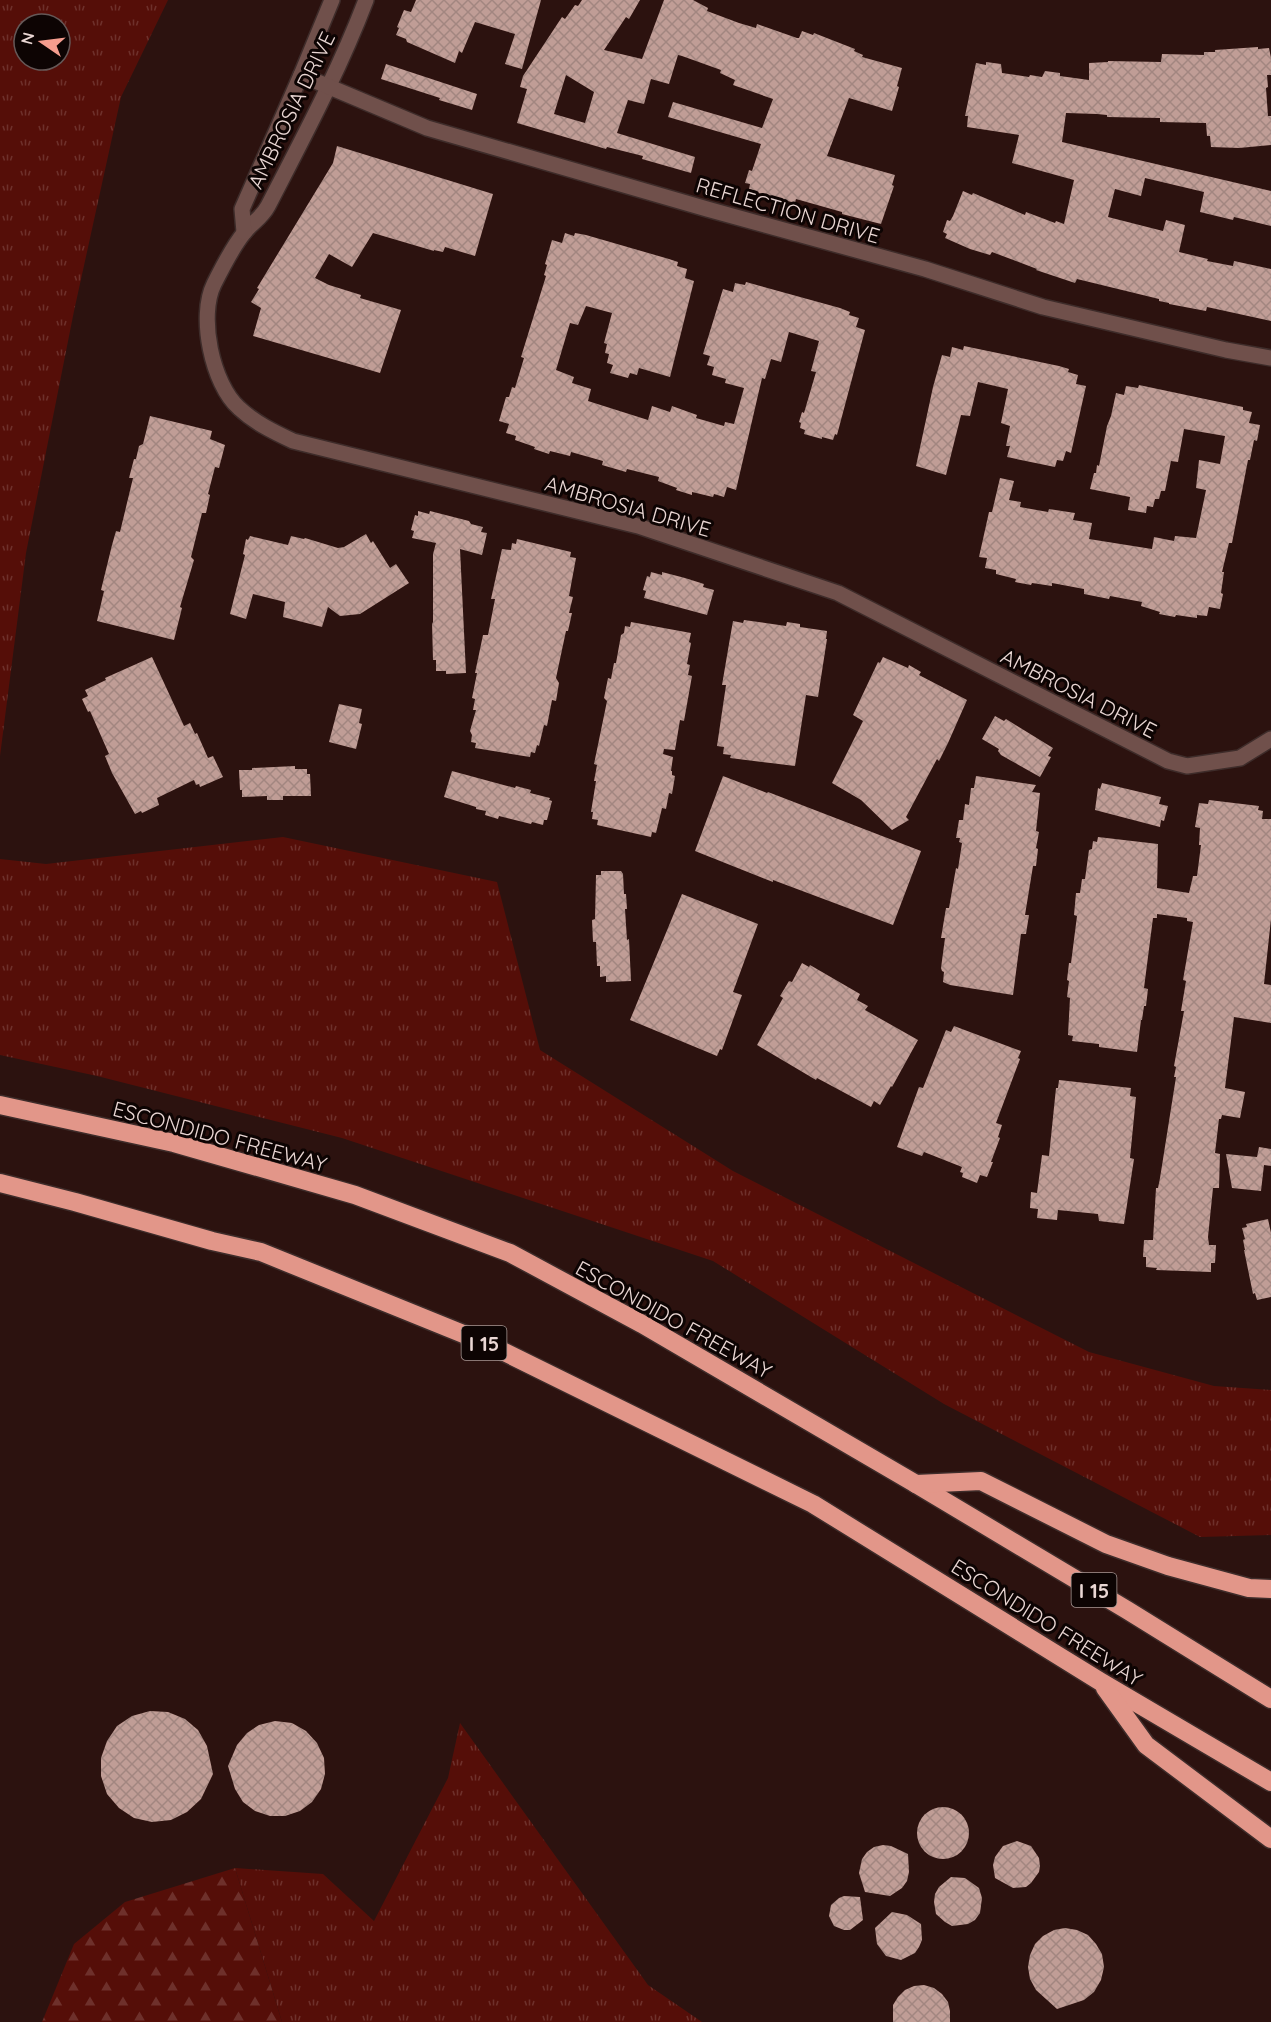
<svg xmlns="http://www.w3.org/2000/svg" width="1271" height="2022" viewBox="0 0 1271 2022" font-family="Quicksand,sans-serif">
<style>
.grass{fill:url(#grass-tufts);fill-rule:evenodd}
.forest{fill:url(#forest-firs)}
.building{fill:url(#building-cross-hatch);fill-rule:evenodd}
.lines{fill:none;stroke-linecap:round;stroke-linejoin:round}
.minor-casing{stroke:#3e2c2a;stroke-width:18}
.motorway-casing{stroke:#3e2c2a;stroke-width:21}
.minor{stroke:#70504b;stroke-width:15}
.motorway{stroke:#e29689;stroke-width:18}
.labels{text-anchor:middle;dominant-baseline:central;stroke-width:6;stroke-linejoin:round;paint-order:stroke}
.shield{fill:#0d0403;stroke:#a89895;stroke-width:1.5}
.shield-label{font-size:20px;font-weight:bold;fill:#ead7d4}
.street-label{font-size:21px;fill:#ead7d4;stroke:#0d0403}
</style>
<defs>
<pattern id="grass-tufts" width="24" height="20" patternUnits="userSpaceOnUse" patternTransform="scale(1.5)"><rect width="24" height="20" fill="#550e08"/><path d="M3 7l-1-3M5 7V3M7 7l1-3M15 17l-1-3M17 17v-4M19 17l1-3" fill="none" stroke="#6e302b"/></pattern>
<pattern id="forest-firs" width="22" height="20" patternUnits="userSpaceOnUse" patternTransform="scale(1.5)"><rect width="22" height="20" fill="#550e08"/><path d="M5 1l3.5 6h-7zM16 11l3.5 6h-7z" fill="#6e302b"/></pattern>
<pattern id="building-cross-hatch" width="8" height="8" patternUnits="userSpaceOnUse" patternTransform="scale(1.5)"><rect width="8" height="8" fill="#c09d96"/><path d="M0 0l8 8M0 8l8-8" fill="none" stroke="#a28680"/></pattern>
</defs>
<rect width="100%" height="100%" fill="#2c120f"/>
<g class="grass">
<path d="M0,0H168L121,97L74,311L26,553L0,756ZM24,24H60V60H24Z"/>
<path d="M283,837L497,882L540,1050L733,1171L1089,1352L1214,1386L1271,1390V1535L1200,1537L944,1404L713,1261L342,1138L97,1076L0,1055V859L46,864Z"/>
<path d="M460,1723L648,1985L702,2022H282L235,1868L323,1874L374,1921L448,1778Z"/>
</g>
<path class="forest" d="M235,1868L282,2022H42L74,1944L125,1902Z"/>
<g class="building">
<path d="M416,0H541L522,69L505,64L515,34L475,22L462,53L459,51L455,63L407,42L406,39L396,35L399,28L397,27L404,10L411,12Z"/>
<path d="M582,0H640L629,19L626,17L604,50L642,59L664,0H693L708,8L707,11L739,23L756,28L757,24L797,38H799L802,31L813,35L814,33L855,49L854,51L863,55L862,57L902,68L897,86L899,87L892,111L849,98L827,156L895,175L892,185L894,186L881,224L842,214V212L796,199L795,203L758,193L759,192L749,189L750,184L745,183L749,170L752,171L761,144L668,117L673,102L762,128L773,99L733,85L735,80L720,73L721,70L682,56L678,55L669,84L651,79L644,104L628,100L617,133L695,157L691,173L642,159L643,156L607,147L606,149L517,123L527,89L520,87L523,76L562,17L565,19L575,5L578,6ZM566,75L594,92L585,123L554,114Z"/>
<path d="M1258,47V49L1269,48L1271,58V75H1267L1268,87L1266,88L1268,116H1271V145L1239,148L1211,147L1210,136H1207L1206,123L1160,122V118L1107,117V115L1097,114L1066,113L1062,142L1271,191V226L1234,217L1233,220L1200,212L1204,192L1145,178L1141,196L1115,189L1108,217L1163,231L1166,220L1185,225L1179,252L1208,259L1207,261L1233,266L1234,261L1271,269V321L1207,307L1206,311L1169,304V303L1159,301V299L1077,279L1075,283L1036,270L1037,269L992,252L990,255L970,249L945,238L947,234L943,232L947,220L950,221L953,216L963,191L972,195L973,193L1025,215L1026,212L1055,223L1056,221L1064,224L1074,180L1012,163L1019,135L967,127L968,116H965L976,63L986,65V62L1001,64L1002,73L1029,77L1030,75L1042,77L1045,71L1060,73V76L1089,80V63L1108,62V61L1161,62L1162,54L1204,55V52H1215V50Z"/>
<path d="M386,64L477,94L472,110L439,100L440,98L381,79Z"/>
<path d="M337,146L493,194L475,256L445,247L443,252L434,250V251L373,233L352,267L329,254L315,278L329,285L361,295L360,298L401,310L380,373L253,336L261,308L251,302L259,289L257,288L333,163Z"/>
<path d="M565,233L574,236L575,233L586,235L669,259L678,262L677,266L687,269L685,278L694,281L670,377L639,368L637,375L630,373L628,378L610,373L613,365L607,363L609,354L605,353L607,344L604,343L612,313L586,306L578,325L570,323L556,370L574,377L572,383L591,389L588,401L648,420L652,406L670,412L672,406L697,415L696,418L724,426L725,422L734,424L744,388L725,383L726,379L712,375L714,367L707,365L710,356L703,354L723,289L733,292L735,283L745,285L746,282L840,308L850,312L849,315L859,318L856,327L865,330L837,435L835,434L833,440L822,437V439L804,434L805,430L800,428L801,423L799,422L802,412L804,413L816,372L811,371L819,341L789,332L781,362L771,359L765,379L762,378L736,490L727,487L724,497L714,494L713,497L692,492V495L676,490L677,488L658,481L659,477L627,469L626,472L602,465L603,461L571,452L570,456L550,451L549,454L534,449L535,447L515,440L516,436L506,433L509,424L499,421L506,397H509L512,387L515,388L524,358L521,357L546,276L544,275L547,265L545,264L552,240L562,243Z"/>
<path d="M964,346L1059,366L1069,369L1068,372L1078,375L1076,384L1086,386L1071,453L1066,451L1063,461L1057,460L1055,467L1007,457L1010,446H1006L1010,426L1001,423L1008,389L978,382L970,416L961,415L946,475L916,466L933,387L942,355L950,357L952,347L963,350Z"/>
<path d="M1139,385L1243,407V410L1252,412L1249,423L1260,425L1257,441L1254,440L1250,460H1248L1232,543H1229L1222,572H1224L1221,593L1223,594L1220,609L1209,607L1207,616L1197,615V618L1176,615L1175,617L1159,614L1160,612L1141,606L1142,602L1110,596L1109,599L1084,594V589L1052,583V586L1032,583L1031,585L1015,582L1016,579L996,574V570L985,568L987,558L979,557L989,512H992L1000,478L1014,481L1009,500L1021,502L1020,507L1048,512L1049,509L1075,513L1073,520L1092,523L1089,539L1152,549L1154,537L1174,541L1175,536L1196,538L1206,490L1196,488L1199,460L1220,464L1225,436L1184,429L1178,462L1171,461L1165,491H1161L1159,499H1155L1153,507L1147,506L1146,513L1128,510L1130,497L1090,489L1094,473H1096L1097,465L1099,466L1107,426L1111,416L1116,393L1124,395L1126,386L1138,388Z"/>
<path d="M150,416L212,431L210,439L225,445L219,468L215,467L208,494L210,495L206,513H202L191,557L194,560L180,607L182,608L174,640L97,621L104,591L101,590L112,545L116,531L120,532L133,478H129L134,459H136L139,446L143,444Z"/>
<path d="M418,511L429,514L430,511L469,521L471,524L483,527L481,532L487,533L482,555L460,549L466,673L446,674V671H436V660H433L432,622L433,624V554L436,543L412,538L414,531L411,530L415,515L418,516Z"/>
<path d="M366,534L371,543L373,541L390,568L396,564L409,583L360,614L340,616L328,607L322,627L283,617L285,602L253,594L246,619L230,614L245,555L243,554L246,539L248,540L250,536L288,545L291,536L304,539L305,538L338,548L344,547Z"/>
<path d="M517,539L571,552L570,557L576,558L569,596L573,597L569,613H572L568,631H566L556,678L559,683L556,701L552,700L547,726L544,725L539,746L537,745L535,753L531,752L530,757L475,748L476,743L471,742L472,735L470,731L476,710H473L475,699L472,698L477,673H475L483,635H488L495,599H491L502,549L511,550L512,543L516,544Z"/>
<path d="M651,572L662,575V572L685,578L704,584L703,587L714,590L707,615L644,598L646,591L643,590L647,576L650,577Z"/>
<path d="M744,620L786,626L787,622L800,624V627L827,631L826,639H827L818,697L806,695L795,766L730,758L731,755L723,754L724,747L717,746L726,685H722L730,638L733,621L743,623Z"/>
<path d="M631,622L691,633L689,642L691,643L687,664L690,665L688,675L692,676L684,721L680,720L675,750L664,749L663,754L673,757L671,771H672V775L675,776L672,794L669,793L666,809L662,808L656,833L652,832L651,837L597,825L598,820L592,819L593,812H591L596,781H594L597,765L594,764L607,701L604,698L608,678L611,679L614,663H616L621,635L624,633L625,626L630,627Z"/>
<path d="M152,657L184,726L190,723L195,734L197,733L208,758L213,756L223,777L200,787L199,784L196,785L194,780L157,798L159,805L142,813L141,811L135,814L112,773L105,756L109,754L90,711L88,712L82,699L88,696L85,690L106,680L105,678Z"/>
<path d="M883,657L908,668L909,665L921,672L919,675L967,700L948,743L939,761L937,759L906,817L909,820L892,830L861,800L832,783L863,721L853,715L878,662L880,663Z"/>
<path d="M339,704L362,709L359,723L362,724L356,749L329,742Z"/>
<path d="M995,716L1004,721L1006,719L1053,748L1048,756L1051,757L1040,777L1001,755L998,751L999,749L982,739Z"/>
<path d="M295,766V769H307V774H310L311,796H283V800H267V796L242,797V790H240L239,770H252V768Z"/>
<path d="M452,771L515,788L516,786L531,790L530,793L550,798L549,800L552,801L547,820H544L543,825L532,822L531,824L499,816L498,819L485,815L486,811L476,809V807L444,797Z"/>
<path d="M723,776L767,793L768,792L921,851L893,925L773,880V882L695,851Z"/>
<path d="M976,776L1036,785L1032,792L1040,793L1036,831L1039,832L1036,848L1038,849L1036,866H1033L1025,915H1029L1026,934H1021L1013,995L950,985L943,982L944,972L942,971L941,968L945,938H941L946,908H949L956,868L958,869L962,843L959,842L960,838H956L959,820H963L965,804L969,805L971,788H974Z"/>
<path d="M1102,783L1161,797L1159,804L1168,806L1164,821L1161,820L1160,827L1095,810L1098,788L1100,789Z"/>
<path d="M1209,800L1259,806L1258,810L1263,811L1262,819H1271V919L1264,984L1271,985V1023L1234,1017L1225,1088L1245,1092L1240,1118L1222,1115L1221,1119H1219L1215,1153L1220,1154L1219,1188H1213L1208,1237L1209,1245H1216L1215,1263H1211V1272L1156,1270L1157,1268L1146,1267V1257H1143L1144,1240H1153L1156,1188H1158L1160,1178L1176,1077H1174L1176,1067L1174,1066L1184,1011H1181L1186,981L1183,980L1193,922L1187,921V918L1157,914V918H1153L1144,988L1148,989L1146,1006H1144L1142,1020H1141L1137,1052L1099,1047V1044L1072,1041L1073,1036L1068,1035L1070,998L1067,997L1069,981L1067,980L1069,963H1071L1077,916L1074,915L1076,893H1080L1082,879H1085L1089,850L1092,849L1093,841L1097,842L1098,837L1158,844L1157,888L1189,893L1193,876H1197L1201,845H1199L1200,828L1195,827L1199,803L1208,804Z"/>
<path d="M601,871H621L623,874L624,894H626L627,909H625L627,940L629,939L631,981L606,982V976L600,977V966H597L596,942H593L592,920L595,919L596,875H601Z"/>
<path d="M682,894L758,924L733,992L742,995L722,1050L720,1049L717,1056L630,1020Z"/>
<path d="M802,963L809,967L810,965L860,994L857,1000L868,1006L865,1010L918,1040L892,1087L891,1086L880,1105L874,1101L871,1107L817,1078L816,1080L757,1045L783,998L780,996L789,981L792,982Z"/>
<path d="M954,1026L1021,1051L1018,1058L1020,1059L996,1123L1002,1125L998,1137L1000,1138L991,1162H993L987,1177L980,1175L977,1183L962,1177L963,1173L960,1172L962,1167L924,1152L922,1156L897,1147L919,1087L923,1088L946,1030L951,1032Z"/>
<path d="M1059,1080L1131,1088L1130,1096L1136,1097L1130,1158L1134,1159L1124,1224L1099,1221L1098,1214L1058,1210L1057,1220L1037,1218L1038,1209L1030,1208L1031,1192L1037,1193L1042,1155L1049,1156L1056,1088H1058Z"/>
<path d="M1259,1147L1271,1149V1166L1264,1165L1261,1191L1232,1188L1226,1154L1257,1157Z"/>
<path d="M1268,1219L1271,1233V1297L1257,1300L1255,1293L1253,1294L1244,1250H1245L1243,1240L1245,1239L1242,1228L1247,1227L1246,1224Z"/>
<path d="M150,1711L168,1712L185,1719L198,1730L207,1746L213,1774L201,1799L187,1812L171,1820L152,1822L134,1818L119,1808L107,1794L101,1776V1758L107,1741L117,1726L132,1716Z"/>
<path d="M275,1721L292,1723L306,1731L317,1743L324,1758L325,1774L321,1789L312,1802L300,1811L285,1816H270L255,1811L243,1802L235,1789L228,1766L237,1745L247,1733L259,1725Z"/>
<circle cx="943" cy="1833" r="26"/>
<path d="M1017,1841L1031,1846L1039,1858L1040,1866L1039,1872L1031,1883L1026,1887L1013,1888L995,1878L993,1865L995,1857L1003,1846Z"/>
<path d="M883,1845L891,1846L908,1854L909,1872L907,1881L902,1888L890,1896L865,1892L859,1873L862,1859L867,1852L874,1847Z"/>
<path d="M951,1877L965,1878L979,1888L982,1898L980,1913L975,1920L968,1924L952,1926L945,1922L936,1914L934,1902L935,1894L939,1887Z"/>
<path d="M844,1896L860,1897L863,1920L850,1930H844L834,1926L829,1916L831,1905L839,1898Z"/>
<path d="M892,1912L907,1915L921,1924L922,1940L919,1947L915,1953L901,1960L886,1956L877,1944L875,1928Z"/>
<path d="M1065,1928L1077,1930L1088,1935L1096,1944L1102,1954L1104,1967L1101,1980L1094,1992L1084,2000L1057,2009L1036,1990L1030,1979L1028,1967L1030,1955L1035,1944L1043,1936L1054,1930Z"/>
<path d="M924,1985L934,1988L942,1994L948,2002L950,2011V2022H893V2005L898,1997L905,1990L914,1986Z"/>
</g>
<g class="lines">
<g class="minor-casing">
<g id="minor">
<path d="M366,0C339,71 303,138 268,206C261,219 252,222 244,233C233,246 222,268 214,284C198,316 212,384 239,408C255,423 274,432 293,441L638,526L838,593L1168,761L1187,766L1240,758L1271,739"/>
<path d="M301,75L427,128L707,209L925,269L1043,307L1226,350L1271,358"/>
<path d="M244,232L242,209L301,75L332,0"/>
</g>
</g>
<g class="motorway-casing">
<g id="motorway">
<path d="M0,1105L174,1143L355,1195L510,1253L642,1324L916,1484L1127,1610L1271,1699"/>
<path d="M0,1183L75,1202L212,1241L261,1252L488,1344L813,1504L1101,1682L1271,1782"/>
<path d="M916,1484L981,1481L1106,1544L1168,1566L1249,1588L1271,1589"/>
<path d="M1105,1688L1146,1745L1271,1839"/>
</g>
</g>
<use href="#minor" class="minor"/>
<use href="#motorway" class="motorway"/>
</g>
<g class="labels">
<g class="shield">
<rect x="461.5" y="1326" width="45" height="34" rx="4.5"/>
<rect x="1071.5" y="1573" width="45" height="34" rx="4.5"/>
</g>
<g class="shield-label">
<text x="484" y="1343">I 15</text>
<text x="1094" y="1590">I 15</text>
</g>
<g class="street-label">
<text transform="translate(291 110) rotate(-64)">AMBROSIA DRIVE</text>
<text transform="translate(788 210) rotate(16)">REFLECTION DRIVE</text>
<text transform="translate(628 506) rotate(16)">AMBROSIA DRIVE</text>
<text transform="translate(1079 693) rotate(27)">AMBROSIA DRIVE</text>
<text transform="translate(220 1136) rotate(15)">ESCONDIDO FREEWAY</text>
<text transform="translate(674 1319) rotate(29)">ESCONDIDO FREEWAY</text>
<text transform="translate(1047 1622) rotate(32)">ESCONDIDO FREEWAY</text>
</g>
</g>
<g transform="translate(42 42) rotate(284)"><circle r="28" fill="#0d0403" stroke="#655857" stroke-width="1.5"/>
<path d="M0-4.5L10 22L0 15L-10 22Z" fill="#f59d8e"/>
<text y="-9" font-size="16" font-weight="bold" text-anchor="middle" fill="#ead7d4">N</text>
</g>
</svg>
